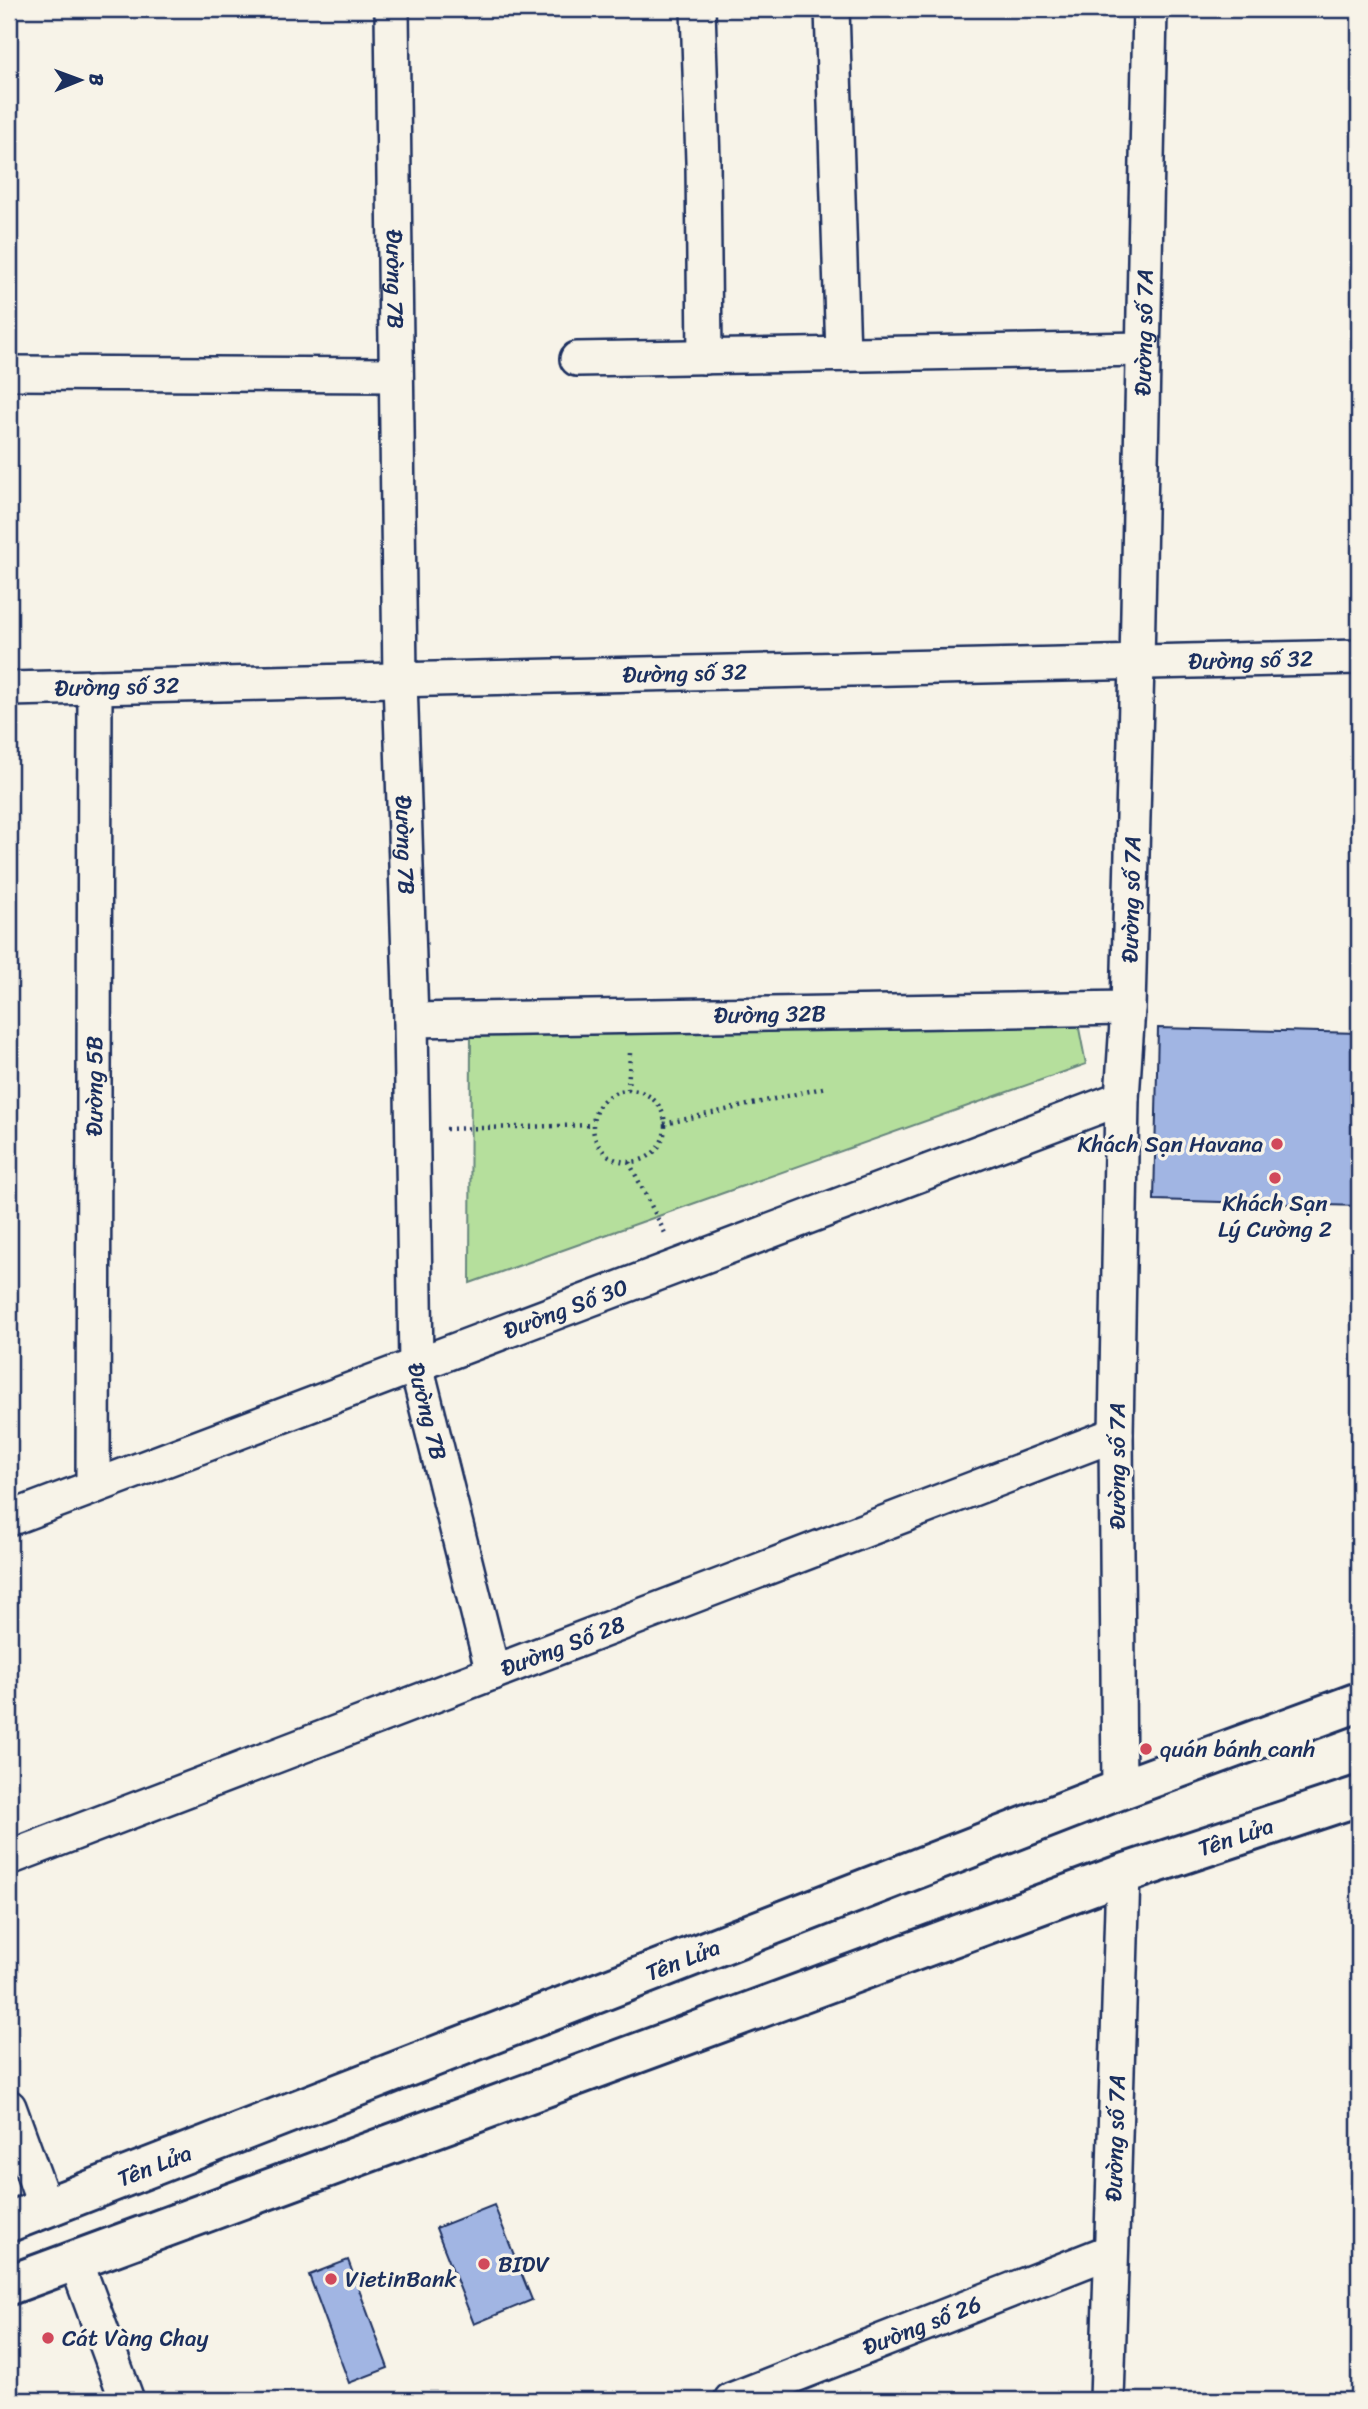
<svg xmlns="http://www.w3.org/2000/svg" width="1368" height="2409" viewBox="0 0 1368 2409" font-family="Sriracha,sans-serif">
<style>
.green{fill:#b5df9c;stroke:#68877d;stroke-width:2}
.building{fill:#a1b5e3;stroke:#1b2f5e;stroke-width:2}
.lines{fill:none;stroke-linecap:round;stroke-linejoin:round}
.street-casing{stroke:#1b2f5e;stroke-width:38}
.secondary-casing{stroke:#1b2f5e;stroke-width:44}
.path{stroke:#1b2f5e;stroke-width:4.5;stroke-dasharray:2 5;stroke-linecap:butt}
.street{stroke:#f7f3e8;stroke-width:33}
.secondary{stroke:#f7f3e8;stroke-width:38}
.poi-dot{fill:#d1495b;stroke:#f7f3e8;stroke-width:2.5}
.labels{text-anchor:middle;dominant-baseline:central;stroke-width:7;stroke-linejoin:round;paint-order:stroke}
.street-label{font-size:23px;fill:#1b2f5e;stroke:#f7f3e8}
.poi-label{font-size:23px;fill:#1b2f5e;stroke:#f7f3e8;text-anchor:start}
</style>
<rect width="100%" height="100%" fill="#f7f3e8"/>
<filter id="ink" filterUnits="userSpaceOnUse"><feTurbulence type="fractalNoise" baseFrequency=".0143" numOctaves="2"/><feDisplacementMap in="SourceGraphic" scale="14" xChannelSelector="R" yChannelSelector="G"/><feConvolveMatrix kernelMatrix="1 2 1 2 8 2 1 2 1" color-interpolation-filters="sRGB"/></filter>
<g filter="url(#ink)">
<path class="green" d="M1075,1008L1086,1064L470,1283L471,1032Z"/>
<g class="building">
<path d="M1158,1028L1359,1033V1206L1154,1200Z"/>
<path d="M494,2205L532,2300L474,2324L436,2228Z"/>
<path d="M348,2260L388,2368L349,2383L309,2275Z"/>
</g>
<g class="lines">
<g class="street-casing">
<g id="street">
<path id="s1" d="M392,9L400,680L411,1020L416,1365L493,1673"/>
<path d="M698,9L703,162L705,357"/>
<path d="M832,9L843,354"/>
<path d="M577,359L1143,349"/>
<path d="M9,373L396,375"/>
<path id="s2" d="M9,689L1359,657"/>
<path id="s3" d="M411,1020L1128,1008"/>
<path id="s4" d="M93,1487L95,687"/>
<path id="s5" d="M9,1519L1122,1098"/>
<path id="s6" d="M1119,1790L1116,1434L1122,1098L1128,1008L1137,663L1150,9"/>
<path id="s7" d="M9,1858L1116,1434"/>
<path d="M9,2107L46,2209"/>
<path d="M75,2259L127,2400"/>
<path id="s8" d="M731,2400L1111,2251"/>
<path id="s9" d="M1107,2400L1123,1874"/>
</g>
</g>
<g class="secondary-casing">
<g id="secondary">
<path id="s10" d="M9,2222L1119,1790L1359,1702"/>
<path id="s11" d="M9,2285L1123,1874L1359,1796"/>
</g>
</g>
<g class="path">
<path d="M628,1090L630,1053"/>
<circle cx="629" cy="1126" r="36"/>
<path d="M664,1124L827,1087"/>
<path d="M446,1129L593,1125"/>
<path d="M629,1162L665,1233"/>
</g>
<use href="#street" class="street"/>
<use href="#secondary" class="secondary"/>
</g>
</g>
<g class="poi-dot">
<circle cx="1277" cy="1144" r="7"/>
<circle cx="1275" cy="1178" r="7"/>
<circle cx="1146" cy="1749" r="7"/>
<circle cx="484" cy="2264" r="7"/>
<circle cx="331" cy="2279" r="7"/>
<circle cx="48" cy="2338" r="7"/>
</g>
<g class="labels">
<g class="street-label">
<text stroke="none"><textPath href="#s1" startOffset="270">Đường 7B</textPath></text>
<text stroke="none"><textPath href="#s6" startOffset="1458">Đường số 7A</textPath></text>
<text stroke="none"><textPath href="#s2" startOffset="1242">Đường số 32</textPath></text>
<text stroke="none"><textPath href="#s2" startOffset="676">Đường số 32</textPath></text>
<text stroke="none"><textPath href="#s2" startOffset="108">Đường số 32</textPath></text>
<text stroke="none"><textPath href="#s1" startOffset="836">Đường 7B</textPath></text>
<text stroke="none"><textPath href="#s6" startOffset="891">Đường số 7A</textPath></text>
<text stroke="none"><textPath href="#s3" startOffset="359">Đường 32B</textPath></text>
<text stroke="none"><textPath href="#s4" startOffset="401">Đường 5B</textPath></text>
<text stroke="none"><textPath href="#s5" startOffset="595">Đường Số 30</textPath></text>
<text stroke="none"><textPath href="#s1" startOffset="1404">Đường 7B</textPath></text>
<text transform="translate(1117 1466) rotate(-90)">Đường số 7A</text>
<text stroke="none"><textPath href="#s7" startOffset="593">Đường Số 28</textPath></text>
<text stroke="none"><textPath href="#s11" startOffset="1306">Tên Lửa</textPath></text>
<text stroke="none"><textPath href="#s10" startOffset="723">Tên Lửa</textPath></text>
<text stroke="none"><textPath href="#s9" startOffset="262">Đường số 7A</textPath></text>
<text stroke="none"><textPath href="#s10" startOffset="156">Tên Lửa</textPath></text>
<text stroke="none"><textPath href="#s8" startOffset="205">Đường số 26</textPath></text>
</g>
<g class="poi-label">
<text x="1263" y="1144" text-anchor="end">Khách Sạn Havana</text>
<text x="1275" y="1203" text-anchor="middle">Khách Sạn<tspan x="1275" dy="26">Lý Cường 2</tspan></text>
<text x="1160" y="1749">quán bánh canh</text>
<text x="498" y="2264">BIDV</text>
<text x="345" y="2279">VietinBank</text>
<text x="62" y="2338">Cát Vàng Chay</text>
</g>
</g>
<rect width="1368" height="2409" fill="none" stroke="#f7f3e8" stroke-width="35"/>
<rect x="18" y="18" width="1333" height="2374" fill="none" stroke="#1b2f5e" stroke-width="2.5" filter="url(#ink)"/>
<g transform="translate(80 80) rotate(89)" stroke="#f7f3e8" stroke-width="5" paint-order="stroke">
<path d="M0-5L12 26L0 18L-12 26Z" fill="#1b2f5e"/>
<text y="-10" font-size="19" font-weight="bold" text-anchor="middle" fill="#1b2f5e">B</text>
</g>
</svg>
